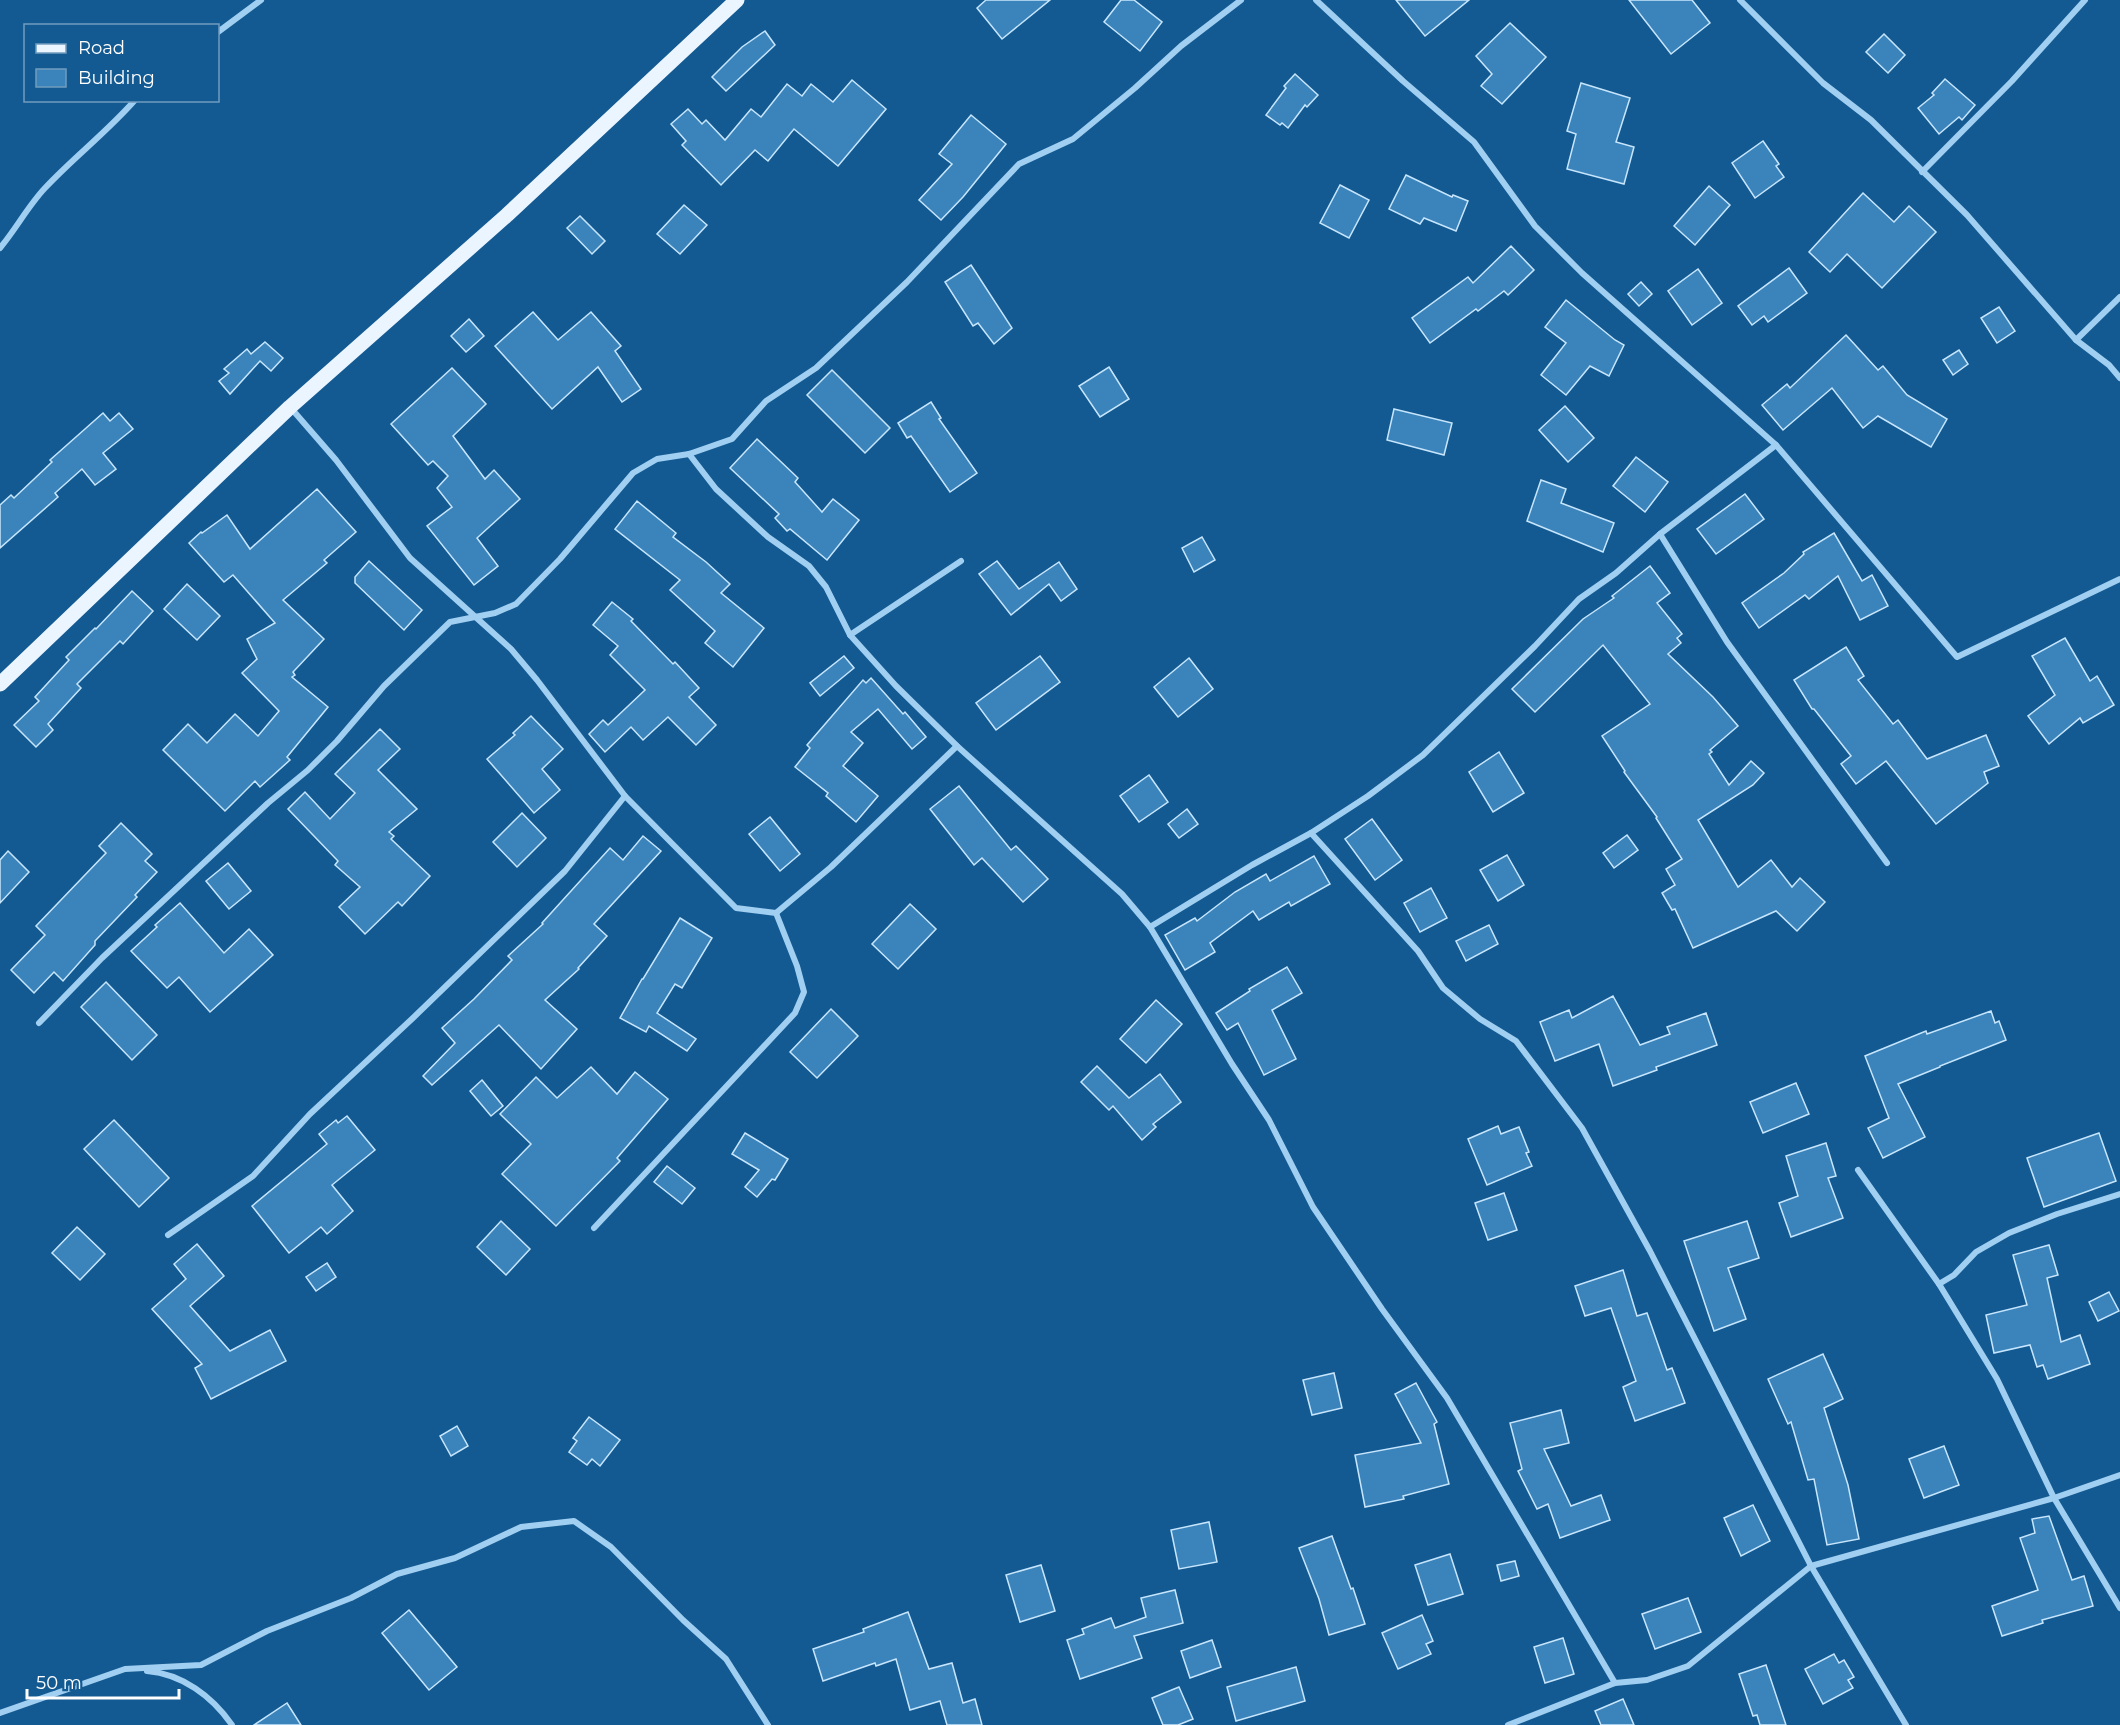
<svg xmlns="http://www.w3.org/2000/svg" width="2120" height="1725" viewBox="0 0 2120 1725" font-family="Montserrat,sans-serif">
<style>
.building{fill:#3b84bb;stroke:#c7e6fd;stroke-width:1.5}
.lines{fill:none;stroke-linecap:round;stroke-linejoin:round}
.street{stroke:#a0cff2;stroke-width:6}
.primary{stroke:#ebf5ff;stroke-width:15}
</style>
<rect width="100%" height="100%" fill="#135a92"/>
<g class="building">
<path d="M986,0H1050L1002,39L977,8Z"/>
<path d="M1121,0H1134L1162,22L1140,51L1104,22Z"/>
<path d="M1396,0H1469L1425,36Z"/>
<path d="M1629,0H1692L1710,23L1671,54Z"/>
<path d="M1510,23L1546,57L1502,104L1481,86L1492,74L1476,56Z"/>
<path d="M765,31L775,45L726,91L712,77L742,47Z"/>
<path d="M1884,34L1905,55L1888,73L1866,52Z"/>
<path d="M1295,74L1318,95L1307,107L1305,105L1288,128L1282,123L1280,125L1266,115L1286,88L1284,86Z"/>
<path d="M1945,79L1975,105L1962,120L1959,117L1939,134L1918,108L1934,95L1932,93Z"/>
<path d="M852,80L886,109L838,166L794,129L768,161L755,150L721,185L682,145L686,141L671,124L688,109L702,124L706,120L725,140L751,109L761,117L787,84L802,96L811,84L833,102Z"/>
<path d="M1581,83L1630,98L1616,142L1634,147L1624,184L1567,169L1576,134L1567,131Z"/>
<path d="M971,115L1006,144L963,197L941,220L919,200L952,164L939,154Z"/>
<path d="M1763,141L1779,164L1776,166L1784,177L1755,198L1732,163Z"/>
<path d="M1406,175L1452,197L1453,195L1468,201L1456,231L1424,218L1420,224L1389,209Z"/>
<path d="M1340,185L1369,200L1349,238L1320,223Z"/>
<path d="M1709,186L1730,205L1695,245L1674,226Z"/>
<path d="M1863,193L1894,222L1909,206L1936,232L1882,288L1847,254L1830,272L1809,252Z"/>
<path d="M684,205L707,225L680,254L657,234Z"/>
<path d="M580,216L605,241L592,254L567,228Z"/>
<path d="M1511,246L1534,270L1508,295L1504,291L1478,311L1476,309L1430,343L1412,318L1468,277L1473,283Z"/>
<path d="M971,265L1012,328L994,344L978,323L973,326L945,282Z"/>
<path d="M1789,268L1807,293L1768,322L1764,316L1752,325L1738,306Z"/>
<path d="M1698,269L1722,303L1692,325L1668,291Z"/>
<path d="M1641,282L1652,294L1639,306L1628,294Z"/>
<path d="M1566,300L1615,340L1624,345L1609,376L1590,366L1566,395L1541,375L1566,343L1545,327Z"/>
<path d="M1999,307L2015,331L1997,343L1981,318Z"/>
<path d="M533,312L558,340L591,312L621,346L615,351L641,389L622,402L598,367L552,409L495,346Z"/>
<path d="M469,319L484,336L466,352L451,336Z"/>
<path d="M1846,335L1878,370L1883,366L1907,395L1947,419L1931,447L1878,416L1863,428L1832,388L1783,430L1762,405L1787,384L1790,388Z"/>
<path d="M265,342L283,358L271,371L260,361L230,394L219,381L229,373L224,369L247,349L251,354Z"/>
<path d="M1959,350L1968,364L1953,375L1943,360Z"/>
<path d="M1109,367L1129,399L1100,417L1079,386Z"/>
<path d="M452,368L486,404L453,436L485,479L494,470L520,499L477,538L498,566L474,585L427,526L452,507L437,488L448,476L433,461L428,465L391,424Z"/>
<path d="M832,370L890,428L865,453L807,395Z"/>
<path d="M931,402L941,418L939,419L977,473L950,492L911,436L907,438L898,423Z"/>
<path d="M1565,406L1594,438L1568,462L1539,430Z"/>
<path d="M1394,409L1452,423L1444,455L1387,440Z"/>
<path d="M103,413L110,421L119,413L133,429L103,453L116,469L95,485L82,469L55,493L58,497L0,548V505L11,495L14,498L52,462L50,460Z"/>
<path d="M757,439L798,478L795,482L822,512L833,499L859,520L827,560L790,529L787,531L775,518L779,514L730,468Z"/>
<path d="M1636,457L1668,482L1645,512L1613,486Z"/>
<path d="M1541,480L1566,489L1561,503L1614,523L1603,552L1527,521Z"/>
<path d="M317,489L356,532L324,560L327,563L283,600L324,639L293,672L295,675L292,677L328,707L287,757L290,760L260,787L255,781L225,811L163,750L188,724L207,743L235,714L258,736L279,711L242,673L257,659L247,639L275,623L233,575L224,582L189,543L201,532L202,533L227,515L250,549Z"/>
<path d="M1745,494L1764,519L1716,554L1697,529Z"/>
<path d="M637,501L676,533L673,537L706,562L730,584L721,593L764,628L733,667L705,643L715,631L670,590L680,580L615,529Z"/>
<path d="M1834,533L1862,581L1872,575L1888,606L1860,620L1838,576L1809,599L1805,595L1759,628L1742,603L1784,573L1804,554L1803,552Z"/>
<path d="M1202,537L1215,560L1194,572L1182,548Z"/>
<path d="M369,561L422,610L404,630L355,583V577Z"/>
<path d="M997,561L1019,589L1059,562L1077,589L1061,601L1049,584L1011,615L979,574Z"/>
<path d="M1650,566L1670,593L1657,603L1682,634L1677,638L1681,643L1668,654L1713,697L1738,726L1710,750L1712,752L1709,754L1729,785L1751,761L1764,773L1753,785L1698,820L1738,887L1771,860L1792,887L1800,878L1825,902L1797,931L1776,911L1693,948L1675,909L1672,910L1662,893L1675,885L1666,869L1682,859L1656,818L1657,817L1624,772L1625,771L1602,736L1650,704L1603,645L1535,712L1512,689L1583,619L1614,598L1612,596Z"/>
<path d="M187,584L220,616L197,640L164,609Z"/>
<path d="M132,591L153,611L123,644L120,641L77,684L81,688L48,724L53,730L36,747L14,725L39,701L35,697L69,660L66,657L95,628L96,629Z"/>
<path d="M612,602L633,619L631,621L673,664L675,662L699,688L689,697L716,725L696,745L668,717L643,740L631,727L605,752L589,734L603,720L608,725L645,690L610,655L618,646L593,625Z"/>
<path d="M2065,638L2090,681L2097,676L2114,705L2083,723L2080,718L2049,744L2028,716L2055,695L2032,656Z"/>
<path d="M1846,647L1864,676L1858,680L1893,724L1898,720L1927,759L1986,735L1999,766L1984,772L1988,783L1936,824L1886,761L1856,784L1841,764L1851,756L1814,709H1812L1794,680Z"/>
<path d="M844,656L854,668L820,696L810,683Z"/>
<path d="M1040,656L1060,682L996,730L976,703Z"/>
<path d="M1189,658L1213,689L1178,717L1154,687Z"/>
<path d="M871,678L903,714L905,712L926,737L912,749L878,709L851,732L863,743L843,766L878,796L856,822L826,796L828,793L795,767L810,748L807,745L863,680L866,683Z"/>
<path d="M531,716L563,749L542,769L560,790L534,813L487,759L515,735L513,733Z"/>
<path d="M380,729L400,749L378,770L417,809L389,832L394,836L391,839L430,876L402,906L398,902L365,934L339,907L360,887L335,865L338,861L288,809L305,792L330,819L355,793L335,774Z"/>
<path d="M1499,752L1524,793L1493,812L1469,772Z"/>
<path d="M1149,775L1168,802L1139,822L1120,796Z"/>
<path d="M959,786L1011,850L1016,846L1048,879L1023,902L982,858L974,865L930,809Z"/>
<path d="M1187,809L1198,824L1179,838L1168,824Z"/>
<path d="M522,813L546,838L517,867L493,842Z"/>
<path d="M770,817L800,854L780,871L749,834Z"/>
<path d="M1372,819L1402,860L1375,880L1345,839Z"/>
<path d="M121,823L152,854L145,861L157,872L135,895L137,897L95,941V945L63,981L54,972L34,993L11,970L45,935L36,926L106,853L99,846Z"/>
<path d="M1627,835L1638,850L1614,868L1603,853Z"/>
<path d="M643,836L661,851L594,924L607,936L578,968L579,969L545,1000L577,1029L541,1069L499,1025L432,1085L423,1076L455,1043L442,1028L474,999L512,960L508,956L543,924L542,923L610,848L623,860Z"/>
<path d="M8,851L29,872L0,903V860Z"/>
<path d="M1507,855L1524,885L1498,901L1480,870Z"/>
<path d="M1314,856L1330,884L1291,906L1289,902L1259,920L1253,911L1210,943L1215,952L1185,970L1165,935L1195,918L1197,921L1235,892L1266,874L1270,881Z"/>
<path d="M228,863L251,891L229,909L206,881Z"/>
<path d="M1431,888L1447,918L1420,932L1404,903Z"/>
<path d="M180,903L224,953L249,929L273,955L210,1012L179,977L167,988L131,951L157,927L155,925Z"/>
<path d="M910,904L936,929L898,969L872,944Z"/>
<path d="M680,918L712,938L682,988L675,984L657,1013L696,1039L687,1051L649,1026L646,1032L620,1018L642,979H643Z"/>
<path d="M1489,925L1498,944L1466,961L1456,941Z"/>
<path d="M1287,967L1302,993L1272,1010L1296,1059L1264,1075L1238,1023L1227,1030L1216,1013L1250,991L1249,989Z"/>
<path d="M106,982L157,1035L132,1060L81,1007Z"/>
<path d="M1613,996L1640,1045L1670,1034L1667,1027L1706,1013L1717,1045L1656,1067L1657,1070L1613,1086L1599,1044L1555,1061L1540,1022L1569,1010L1572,1018Z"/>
<path d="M1156,1000L1182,1024L1146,1063L1120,1039Z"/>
<path d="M831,1009L858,1036L817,1078L790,1052Z"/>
<path d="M1991,1011L1995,1023L1999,1021L2006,1040L1940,1066V1067L1898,1084L1925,1137L1883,1158L1868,1128L1889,1118L1865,1056L1926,1031L1927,1034Z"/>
<path d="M1097,1066L1129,1098L1160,1074L1181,1102L1153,1124L1156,1127L1142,1140L1113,1106L1109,1110L1081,1082Z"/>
<path d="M591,1067L617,1094L635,1072L668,1099L617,1158L620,1161L556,1226L502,1174L531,1144L500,1114L536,1077L557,1098Z"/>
<path d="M482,1080L503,1106L491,1116L470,1091Z"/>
<path d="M1796,1083L1809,1114L1763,1133L1750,1102Z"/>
<path d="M347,1116L375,1150L332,1185L353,1211L327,1234L321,1227L289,1253L252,1206L327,1144L319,1134L336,1120L338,1123Z"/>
<path d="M114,1120L169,1178L139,1207L84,1149Z"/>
<path d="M1498,1126L1501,1134L1519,1127L1529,1152L1526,1153L1532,1166L1487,1185L1468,1139Z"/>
<path d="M745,1133L788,1159L775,1180L772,1179L757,1197L745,1187L759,1170L732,1154Z"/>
<path d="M2099,1133L2116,1181L2044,1207L2027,1158Z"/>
<path d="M1826,1143L1836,1176L1828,1178L1843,1218L1791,1237L1779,1203L1798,1196L1786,1156Z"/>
<path d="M667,1166L695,1188L682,1204L654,1182Z"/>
<path d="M1504,1193L1517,1230L1488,1240L1475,1203Z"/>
<path d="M501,1221L530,1249L506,1275L477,1247Z"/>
<path d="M1747,1221L1759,1258L1728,1268L1746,1319L1714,1331L1684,1241Z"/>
<path d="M77,1227L105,1254L80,1280L52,1253Z"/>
<path d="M197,1244L224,1276L190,1306L230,1351L270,1330L286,1361L211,1399L195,1368L202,1364L152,1309L186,1279L174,1264Z"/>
<path d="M2049,1245L2058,1275L2047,1278L2061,1342L2080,1335L2090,1364L2048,1379L2043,1365L2037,1367L2030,1345L1994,1353L1986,1315L2027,1305L2013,1255Z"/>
<path d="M327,1263L336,1277L316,1291L306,1277Z"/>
<path d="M1623,1270L1637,1316L1647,1313L1667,1370L1672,1368L1685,1403L1635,1421L1623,1387L1636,1381L1611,1308L1585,1316L1575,1286Z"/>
<path d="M2109,1292L2119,1311L2098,1321L2089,1302Z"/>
<path d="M1823,1354L1843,1399L1824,1408L1848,1485L1859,1539L1827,1545L1814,1479L1808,1480L1791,1422L1788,1424L1768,1379Z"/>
<path d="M1334,1373L1342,1408L1312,1415L1303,1380Z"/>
<path d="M1416,1383L1437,1422L1434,1424L1449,1484L1403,1496L1404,1499L1365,1507L1355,1455L1421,1443L1395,1394Z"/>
<path d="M1561,1410L1569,1443L1544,1449L1571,1506L1601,1495L1610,1520L1560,1538L1548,1504L1537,1509L1518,1471L1522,1469L1510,1423Z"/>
<path d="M589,1417L620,1440L600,1466L592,1459L587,1465L569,1452L577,1441L573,1438Z"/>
<path d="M457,1426L468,1446L451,1456L440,1436Z"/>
<path d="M1944,1446L1959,1485L1924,1498L1909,1459Z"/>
<path d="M1753,1505L1770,1541L1741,1556L1724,1518Z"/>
<path d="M2049,1516L2072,1580L2084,1576L2093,1606L2042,1620L2043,1623L2002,1636L1992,1606L2038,1590L2020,1538L2035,1533L2032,1519Z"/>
<path d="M1209,1522L1217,1562L1179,1569L1171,1530Z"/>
<path d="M1332,1536L1351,1589L1353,1588L1365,1624L1329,1635L1319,1599L1299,1548Z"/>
<path d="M1450,1554L1463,1594L1428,1605L1415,1565Z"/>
<path d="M1515,1561L1519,1576L1501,1581L1497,1565Z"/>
<path d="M1041,1565L1055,1611L1020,1622L1006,1575Z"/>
<path d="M1175,1590L1183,1623L1134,1636L1142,1658L1080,1679L1067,1640L1084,1634L1082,1629L1111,1618L1115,1628L1146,1617L1141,1598Z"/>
<path d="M1688,1598L1701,1632L1655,1649L1642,1614Z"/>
<path d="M409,1610L457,1667L429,1690L382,1633Z"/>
<path d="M908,1612L929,1669L952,1663L963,1703L975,1699L982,1725H947L940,1701L910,1710L896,1659L876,1666L875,1663L823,1681L813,1649L864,1632L863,1629Z"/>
<path d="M1422,1615L1433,1641L1426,1644L1431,1654L1398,1669L1382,1633Z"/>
<path d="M1563,1638L1574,1674L1545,1683L1534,1647Z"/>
<path d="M1212,1640L1221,1667L1190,1678L1181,1651Z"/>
<path d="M1834,1654L1839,1663L1844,1660L1854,1677L1848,1680L1853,1688L1823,1704L1805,1669Z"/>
<path d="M1766,1665L1786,1725H1760L1757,1715L1753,1716L1739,1674Z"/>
<path d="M1296,1667L1305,1701L1236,1721L1227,1687Z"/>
<path d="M1179,1687L1193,1719L1178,1725H1163L1152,1698Z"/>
<path d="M1623,1699L1634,1725H1601L1595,1711Z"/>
<path d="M287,1703L301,1725H254Z"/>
</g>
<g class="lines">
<g class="street">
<path d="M1316,0L1403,81L1474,142L1535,226L1582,273L1776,445L1957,657L2120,579"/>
<path d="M1740,0L1823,83L1871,120L1967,215L2076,340L2109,365L2120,378"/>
<path d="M218,32L261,0"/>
<path d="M1922,172L2012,81L2085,0"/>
<path d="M0,248C16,229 28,206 45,188C74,157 107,132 135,100"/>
<path d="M2076,340L2120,297"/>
<path d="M290,407L336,460L410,558L511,649L537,680L625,796L736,908L776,913L831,867L957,746"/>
<path d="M689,454L716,489L768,537L809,566L826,587L850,635L896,686L957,746L1122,894L1150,927L1232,1064L1269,1120L1313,1207L1382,1309L1447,1398L1615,1683"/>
<path d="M1660,534L1727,642L1887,863"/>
<path d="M850,635L961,561"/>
<path d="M1311,833L1418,951L1443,988L1480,1019L1516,1041L1582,1128L1650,1251L1811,1566L1906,1725"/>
<path d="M1150,927L1252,865L1311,833L1368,796L1423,755L1535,646L1579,599L1616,573L1660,534L1776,445"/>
<path d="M39,1023L102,958L268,803L308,770L337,741L384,686L450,622L495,613L516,604L560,559L633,473L657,459L689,454L732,439L766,401L816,368L907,282L1019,164L1073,139L1135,88L1181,46L1241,0"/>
<path d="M1858,1170L1939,1284L1997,1379L2054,1498L2120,1608"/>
<path d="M594,1228L795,1013L804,992L797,966L776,913"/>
<path d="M168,1235L253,1176L310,1114L414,1017L565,871L625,796"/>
<path d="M1939,1284L1954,1275L1976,1252L2009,1233L2057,1214L2120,1194"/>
<path d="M147,1671C182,1674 212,1696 232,1725"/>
<path d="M0,1713L125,1669L201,1665L267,1631L351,1598L397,1574L455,1558L521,1527L574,1521L611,1547L683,1620L726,1659L768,1725"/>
<path d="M1508,1725L1615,1683L1647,1680L1688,1666L1811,1566L2054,1498L2120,1475"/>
</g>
<path class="primary" d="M0,684L290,407L507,215L737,0"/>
</g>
<rect x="24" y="24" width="195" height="78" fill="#135a92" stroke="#719cbe" stroke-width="1.5"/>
<rect x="36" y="44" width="30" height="9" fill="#ebf5ff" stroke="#719cbe" stroke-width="1.5"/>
<text x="78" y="54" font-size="18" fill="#ffffff">Road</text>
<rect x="36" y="69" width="30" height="18" fill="#3b84bb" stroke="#719cbe" stroke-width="1.5"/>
<text x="78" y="84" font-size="18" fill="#ffffff">Building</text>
<path d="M27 1689v9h152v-9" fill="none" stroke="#ffffff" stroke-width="3"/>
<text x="36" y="1689" font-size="18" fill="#ffffff" stroke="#135a92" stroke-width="4.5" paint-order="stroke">50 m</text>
</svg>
